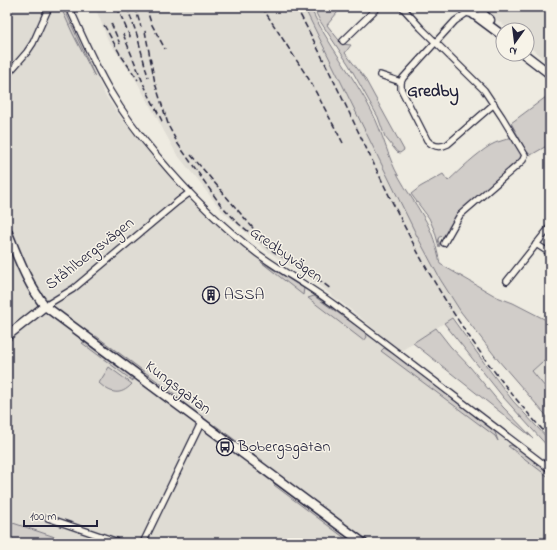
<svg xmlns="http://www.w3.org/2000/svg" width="557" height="550" viewBox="0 0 557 550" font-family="'Indie Flower',sans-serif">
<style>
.built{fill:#dfdcd4}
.green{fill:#d1cdc9;stroke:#7a7882}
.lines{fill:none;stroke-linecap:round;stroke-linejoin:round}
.street-casing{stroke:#22223b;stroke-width:8}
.secondary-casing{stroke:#22223b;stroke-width:11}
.street{stroke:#f7f3e8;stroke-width:5.5}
.secondary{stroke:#f7f3e8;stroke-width:8}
.rail{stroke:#22223b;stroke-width:1.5;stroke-dasharray:6 3;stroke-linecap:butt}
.labels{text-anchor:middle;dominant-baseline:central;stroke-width:3;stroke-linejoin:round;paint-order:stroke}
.street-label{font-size:16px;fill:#22223b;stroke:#f7f3e8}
.poi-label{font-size:16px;fill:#22223b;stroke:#f7f3e8;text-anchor:start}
.neighbourhood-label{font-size:17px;font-weight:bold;fill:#22223b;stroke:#f7f3e8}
</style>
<rect width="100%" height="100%" fill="#eeebe1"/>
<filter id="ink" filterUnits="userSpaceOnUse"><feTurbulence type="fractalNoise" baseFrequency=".025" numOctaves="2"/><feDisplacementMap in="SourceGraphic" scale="8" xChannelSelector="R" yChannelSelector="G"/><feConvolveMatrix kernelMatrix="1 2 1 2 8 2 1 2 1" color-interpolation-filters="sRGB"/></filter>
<g filter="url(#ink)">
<g class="built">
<path d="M7,7H64L105,95L124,122L191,201L232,236L277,270L321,299L550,473V543H73L7,521Z"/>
<path d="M95,7H304L417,236L440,279L461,312L401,351L351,310L317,284L264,249L222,211L176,153L136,80L108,40Z"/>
<path d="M487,7H521L550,14V64L527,45V30H509L488,12Z"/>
<path d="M550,359V393L532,371L542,362Z"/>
</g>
<g class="green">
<path d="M57,7L64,8L95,77L73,34L62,10H54Z"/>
<path d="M304,7H310C327,44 354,76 372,112C383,133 387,156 399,177C406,190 415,202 423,216C432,230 437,248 440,264L497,297L513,303L550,322V359L542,362L532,371L550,393V420L498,360L461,312L440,279L417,236Z"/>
<path d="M313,7H342L327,25L342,44L351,45L345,53L364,77L404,150L400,153L397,152L385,137L378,117L349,65L320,21Z"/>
<path d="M550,94V144L531,155L527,152L511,123Z"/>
<path d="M511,137L522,155L520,160L463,210L456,217L445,236L439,237L438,240L440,245L439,247L435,232L429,218L411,194L420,187L443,174L448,181C462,168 475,155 491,145C497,141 505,141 511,137Z"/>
<path d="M261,262L304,288L303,295Z"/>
<path d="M314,296L364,331L367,337L364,341L308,298Z"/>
<path d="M452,318L488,368L513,401L550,441V449L503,397L444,323Z"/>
<path d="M436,328L450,346L470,367L503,407L533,438L413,343Z"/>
<path d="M95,336H96L176,395L174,397L99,342L94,338Z"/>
<path d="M84,342L132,377L133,381L82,343Z"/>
<path d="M384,348L397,356L495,432L498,441L495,436L381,351Z"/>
<path d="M109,367L132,384C120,397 110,393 99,383Z"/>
<path d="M215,425L263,461L262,462L214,427Z"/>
<path d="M511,445L519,449L550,474V478L508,446Z"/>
<path d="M274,483L355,543L350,542L274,485Z"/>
<path d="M7,521L73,543H7Z"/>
</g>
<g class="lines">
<g class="street-casing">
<g id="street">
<path d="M69,7C82,35 94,64 110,91C124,115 140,136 158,157C188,193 221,226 258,254C283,272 311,287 336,306L550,469"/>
<path d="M402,7L421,28L484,90L502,117L525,155L523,160L519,164L460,215L444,243"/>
<path d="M538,7L550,9"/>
<path d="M468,12L455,21L403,78L401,82V89L427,140C433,147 440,148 448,144L494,104"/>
<path d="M343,41L378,7"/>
<path d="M7,75L27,52L33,43L49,7"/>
<path d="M380,75L401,82"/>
<path d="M536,244L550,253"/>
<path d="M507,281L550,227"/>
<path d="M45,306L73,289L177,202L189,193"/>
<path d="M48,518L121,543"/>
<path d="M143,543L201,423"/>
</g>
</g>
<g class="secondary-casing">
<g id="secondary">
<path d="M464,7L468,12L472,13L503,36"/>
<path d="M480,7L484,15L490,20"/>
<path d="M524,54L550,74"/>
<path d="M7,231C18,257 27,284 45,306L363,543"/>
<path d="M7,336L45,306"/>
</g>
</g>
<use href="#street" class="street"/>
<use href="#secondary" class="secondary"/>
<g class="rail">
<path d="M117,7L131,39"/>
<path d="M127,7L137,35L148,77"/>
<path d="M135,7L141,27"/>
<path d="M146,7L151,23L165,49"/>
<path d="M262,7L310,81L343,143"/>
<path d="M296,7C341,90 378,178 423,262C458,325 501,385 550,438"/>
<path d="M111,23L120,44"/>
<path d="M104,25L120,54L138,80"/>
<path d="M145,31L155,83L169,127L178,144L220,204L239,224L273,251L311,274L331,289"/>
<path d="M123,34L144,85L163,123"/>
<path d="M191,155L258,234"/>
</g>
</g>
</g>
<defs>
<g id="building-ring" transform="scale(0.9)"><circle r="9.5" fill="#f7f3e8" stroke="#22223b" stroke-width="1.5"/><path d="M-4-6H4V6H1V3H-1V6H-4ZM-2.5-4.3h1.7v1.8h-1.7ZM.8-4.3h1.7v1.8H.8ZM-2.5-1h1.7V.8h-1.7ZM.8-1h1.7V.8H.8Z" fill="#22223b"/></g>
<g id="bus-ring" transform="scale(0.9)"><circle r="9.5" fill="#f7f3e8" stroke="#22223b" stroke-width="1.5"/><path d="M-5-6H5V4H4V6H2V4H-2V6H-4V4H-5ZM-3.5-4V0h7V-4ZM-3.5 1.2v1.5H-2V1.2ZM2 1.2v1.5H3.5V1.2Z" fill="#22223b"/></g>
</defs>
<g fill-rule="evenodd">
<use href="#building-ring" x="211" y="295"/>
<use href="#bus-ring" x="225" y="447"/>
</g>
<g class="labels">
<g class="street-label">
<text transform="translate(90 254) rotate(-38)">Ståhlbergsvägen</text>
<text transform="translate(286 255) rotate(35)">Gredbyvägen</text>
<text transform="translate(178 388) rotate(37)">Kungsgatan</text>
</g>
<g class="poi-label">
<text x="224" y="295">ASSA</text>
<text x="238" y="447">Bobergsgatan</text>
</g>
<g class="neighbourhood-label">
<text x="433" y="91">Gredby</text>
</g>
</g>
<rect width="557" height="550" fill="none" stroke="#f7f3e8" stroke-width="24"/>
<rect x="12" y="12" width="533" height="526" fill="none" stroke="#22223b" stroke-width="1.5" filter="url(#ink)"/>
<g transform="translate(515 42) rotate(194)"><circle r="19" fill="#f7f3e8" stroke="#a29fa3"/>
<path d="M0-3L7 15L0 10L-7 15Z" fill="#22223b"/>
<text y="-6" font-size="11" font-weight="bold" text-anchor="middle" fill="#22223b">N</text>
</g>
<path d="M24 520v6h73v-6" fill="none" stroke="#22223b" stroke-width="2"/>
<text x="30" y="520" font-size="12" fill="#22223b" stroke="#f7f3e8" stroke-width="3" paint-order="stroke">100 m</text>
</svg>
